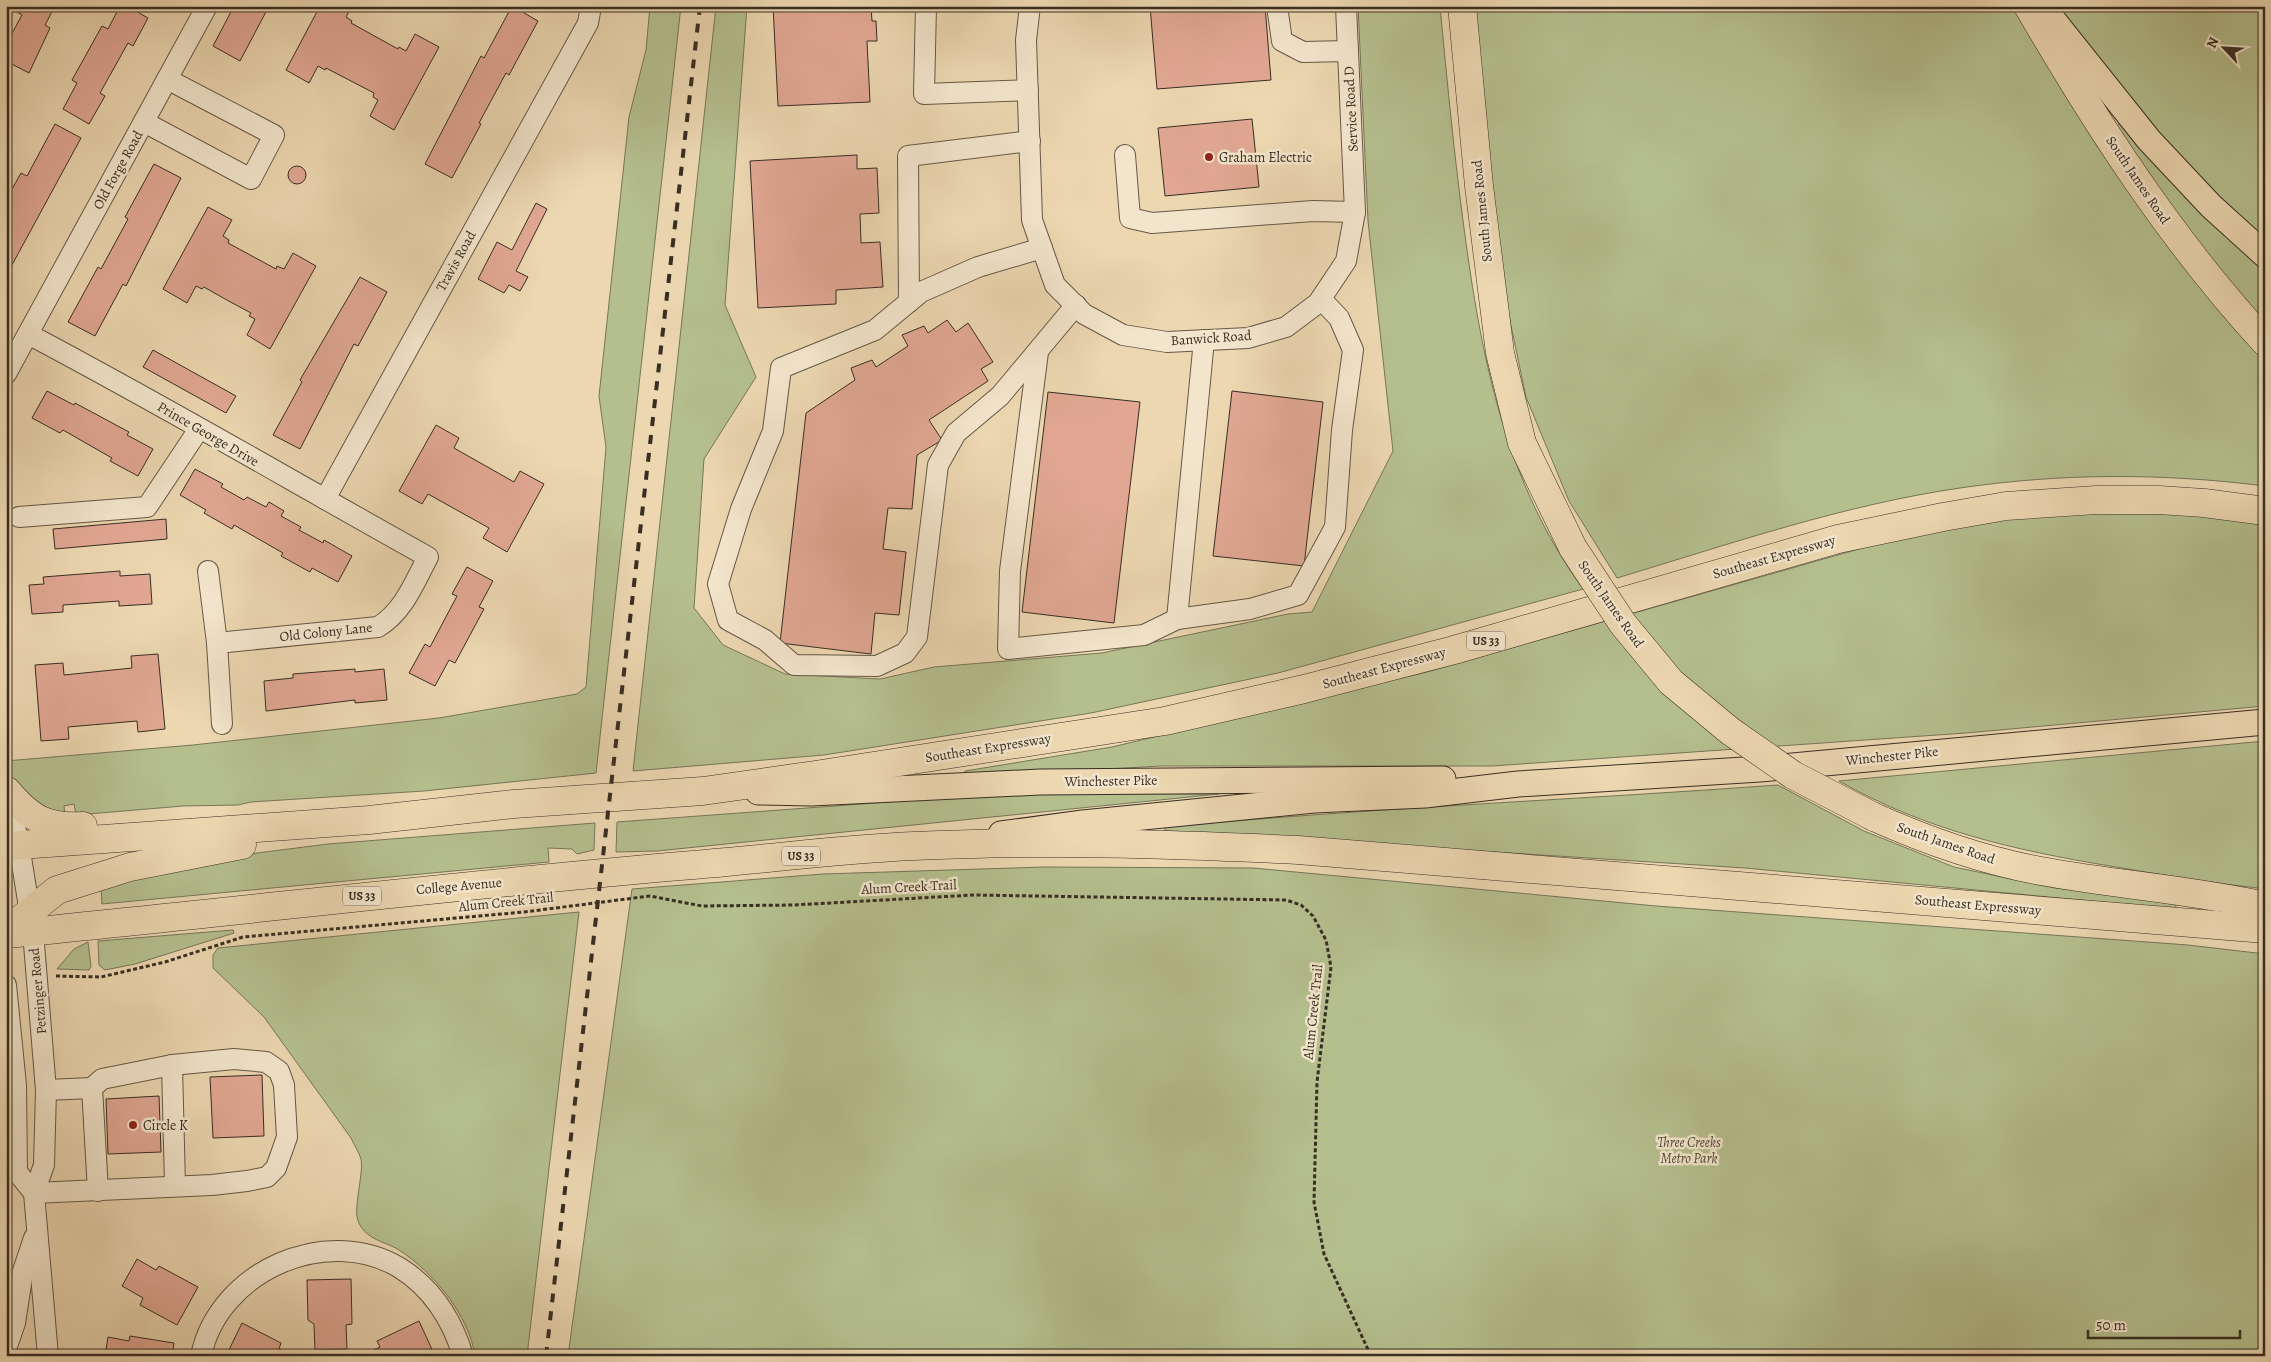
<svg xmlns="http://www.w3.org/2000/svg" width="2271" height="1362" viewBox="0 0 2271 1362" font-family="Alegreya,serif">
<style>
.green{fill:#b5bf8e;stroke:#767658}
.building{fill:#e1a793;stroke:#382e23}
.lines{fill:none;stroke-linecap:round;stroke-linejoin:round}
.minor-casing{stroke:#655846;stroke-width:22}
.major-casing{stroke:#382e23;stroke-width:27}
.highway-casing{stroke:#382e23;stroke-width:29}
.path{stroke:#382e23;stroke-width:3;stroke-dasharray:4 2.5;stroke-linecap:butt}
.minor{stroke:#f3e5cc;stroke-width:20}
.major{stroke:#ecd7b1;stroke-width:25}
.highway{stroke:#ecd7b1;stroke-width:28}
.rail{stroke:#382e23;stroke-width:4;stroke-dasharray:9 9;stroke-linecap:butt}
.highway-bridge-casing{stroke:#382e23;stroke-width:29;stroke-linecap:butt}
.highway-bridge{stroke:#ecd7b1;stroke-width:28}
.poi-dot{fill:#8f2418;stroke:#f3e5cc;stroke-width:2}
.labels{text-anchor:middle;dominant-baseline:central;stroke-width:5;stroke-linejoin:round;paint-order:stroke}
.shield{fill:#f3e5cc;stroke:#706556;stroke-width:1}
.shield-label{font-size:12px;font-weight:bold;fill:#382e23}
.street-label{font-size:14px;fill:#382e23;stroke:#f3e5cc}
.poi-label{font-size:14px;fill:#382e23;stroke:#f3e5cc;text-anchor:start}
.park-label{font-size:14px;font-style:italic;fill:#514b38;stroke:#f3e5cc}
</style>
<rect width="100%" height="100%" fill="#ecd7b1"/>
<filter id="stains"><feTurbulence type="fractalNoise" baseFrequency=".004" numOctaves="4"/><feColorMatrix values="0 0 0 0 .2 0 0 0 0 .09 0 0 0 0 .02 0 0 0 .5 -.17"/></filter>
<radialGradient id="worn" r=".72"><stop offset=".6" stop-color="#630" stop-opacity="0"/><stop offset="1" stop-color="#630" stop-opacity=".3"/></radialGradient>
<g class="green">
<path d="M650,6H681L596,773L424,791L251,802L238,805L183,806L76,815L74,804L64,806L65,817L50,816L6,773V761L193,745L439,718L577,694L586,687L606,447L599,396L629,117L646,50Z"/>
<path d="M716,6H747L725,305L756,377L704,459L694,608L723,645L785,674L880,679L934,667L1102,653L1288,614L1312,612L1393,451L1368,221L1358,6H1440C1447,80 1454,154 1464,228C1481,356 1505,482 1583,589L1278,673L1091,713L824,755L633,771Z"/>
<path d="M1472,6H2012L2097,146L2168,246L2265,362V486C2162,473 2063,473 1960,488C1843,505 1730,544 1617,578L1569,501L1526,397L1495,249Z"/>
<path d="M2056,6H2265V238L2189,169Z"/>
<path d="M2121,122L2265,267V324L2235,293L2114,129Z"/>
<path d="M2150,511L2265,523V706L1966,733L1492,766H1161L965,777V771L1112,747L1427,672L1901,537L2034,515Z"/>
<path d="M2265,741V889C2213,883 2162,875 2110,866C2014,850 1925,830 1839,781Z"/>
<path d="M1778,785L1864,831L1954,867L2055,888L2177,902L2175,909L1745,868L1165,831V827C1369,808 1573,800 1778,785Z"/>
<path d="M1011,793L1219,794L657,851L616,852L617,822Z"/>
<path d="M595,823L594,850L577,854L572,849L548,848L549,862L102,904L101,887L257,853L328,844Z"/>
<path d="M1045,867L1253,868L1656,906L2188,945L2265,954V1356H568L632,889L823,874Z"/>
<path d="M579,912L527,1356H475C469,1315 433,1272 399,1250C384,1241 367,1240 359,1223C352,1211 364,1174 361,1159C359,1152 354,1145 351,1138L264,1017L213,968V955L218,948Z"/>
<path d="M233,930L234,933L135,964L105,970L99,965L98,941Z"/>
<path d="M88,942L91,966L89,970L57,969L74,949Z"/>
</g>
<g class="building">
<path d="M20,6H55L45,25L50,28L29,73L6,61V40L7,38L9,39L22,15L17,12Z"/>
<path d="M120,6H127L148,18L133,46L128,43L100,93L105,96L89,124L63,109L77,83L72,80L102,26L108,29Z"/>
<path d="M234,6H273L271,10L268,8L240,61L213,46Z"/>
<path d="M320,6H352L346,17L352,21L351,23L398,49L399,47L406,51L415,34L439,47L394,130L370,116L378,100L373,97L374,93L326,68L325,70L318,66L309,83L286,70Z"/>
<path d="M512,6L538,21L509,75L506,73L479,123L481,124L452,178L425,164L481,56L484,58Z"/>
<path d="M773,6H871L872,21H876L877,41H867L870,102L778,106Z"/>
<path d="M1150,6H1265L1271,80L1157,89Z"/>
<path d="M1252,119L1259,187L1165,196L1158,128Z"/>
<path d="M55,124L81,138L6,276V200L21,173L27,176Z"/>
<path d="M857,155V169L877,168L879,213L860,214L861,243L880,242L883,287L836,290V304L758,308L750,161Z"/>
<path d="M154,164L181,178L126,286L123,284L95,336L68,322L98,267L101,269L128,219L125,217Z"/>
<circle cx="297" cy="175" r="9"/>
<path d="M536,203L547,209L516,271L528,277L520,291L509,285L504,293L478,279L497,242L512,250Z"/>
<path d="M208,207L232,220L223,236L229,240L228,243L276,269L277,266L284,269L293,253L316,266L270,349L247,335L255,319L249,316L251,313L225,299L204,287L202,289L196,286L187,303L163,289Z"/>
<path d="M360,277L387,292L358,346L354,344L300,449L273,435L302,382L300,380Z"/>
<path d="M947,320L956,332L968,323L993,362L981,369L988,381L929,420L942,440L917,455L912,509L888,508L883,549L906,552L899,615L875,613L871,654L780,643L806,413L855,380L851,368L872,360L876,367L908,346L902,335L924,326L928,333Z"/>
<path d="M153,350L236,396L226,413L143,367Z"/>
<path d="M47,391L74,405L75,403L129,432L127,435L153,449L138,476L110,461L112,458L63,430L60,433L32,418Z"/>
<path d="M1232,391L1323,402L1304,566L1213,556Z"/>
<path d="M1048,392L1140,402L1114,623L1022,612Z"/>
<path d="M436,425L459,438L454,448L514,482L520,471L544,484L507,552L483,538L489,528L428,494L422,504L399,491Z"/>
<path d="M195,469L223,484L221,487L244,500L247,497L266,507L269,502L284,511L281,516L301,527L299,530L323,543L324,540L352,556L338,582L312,568L310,572L281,556L283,553L234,525L232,529L204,513L206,510L180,495Z"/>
<path d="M166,519L167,539L55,549L53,529Z"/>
<path d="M467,567L493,581L479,607L484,609L455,663L449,660L435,686L409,673L425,644L430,647L457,596L452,594Z"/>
<path d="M120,571V576L150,574L152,604L119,606V601L63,605V612L32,614L29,585L44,584L43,577Z"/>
<path d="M158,654L165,729L138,732L137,721L68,727L69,739L41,741L35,665L63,663L64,675L132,668L131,656Z"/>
<path d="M355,669V672L384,669L387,700L355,703V700L266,711L264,681L293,678V674Z"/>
<path d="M262,1075L264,1136L213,1138L210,1077Z"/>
<path d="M159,1096L161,1152L108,1154L106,1099Z"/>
<path d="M137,1259L156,1270L159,1266L198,1287L177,1325L140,1305L143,1298L122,1286Z"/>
<path d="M351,1279L352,1324L346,1325L347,1349L315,1350L314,1324L308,1320L307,1280Z"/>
<path d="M419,1321L435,1356H361L380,1347L377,1341Z"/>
<path d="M242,1323L281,1343L279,1349L293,1356H226Z"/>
<path d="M130,1336L174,1343L172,1356H105L108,1337L129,1341Z"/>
</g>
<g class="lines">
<g class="minor-casing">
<g id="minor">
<path d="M926,6L924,94L1028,90"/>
<path d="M1030,6L1026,40L1032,220L1055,285L1084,314L1123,335L1167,342L1248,338L1286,327L1318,303L1346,261L1355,212L1346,6"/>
<path d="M1277,6L1282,41L1303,52L1348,51"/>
<path d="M144,122L251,179L274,135L167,79"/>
<path d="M1125,155L1130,218L1152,223L1313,211L1355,212"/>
<path d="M1042,248L978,267L921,292L875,330L781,368L773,431L741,509L718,584L728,620L765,640L794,665L877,666L905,653L917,637L938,465L956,433L1000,396L1076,305"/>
<path d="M909,302L908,156L1030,141"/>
<path d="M28,334C163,405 295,483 428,557C414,583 404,611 378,627L217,643L222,724"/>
<path d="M1204,340L1177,619L1250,609L1298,595L1335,527L1342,430L1353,350L1339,318L1321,299"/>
<path d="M1038,352L1010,571L1008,649L1144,635L1177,619"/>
<path d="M6,374L207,6"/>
<path d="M325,499L588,23L591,6"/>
<path d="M19,517L147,507L199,429"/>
<path d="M208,571L217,643"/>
<path d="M7,791L19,845L33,932L46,1090L44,1165L34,1193L48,1356"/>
<path d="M6,985L16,1085L17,1172L34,1193"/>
<path d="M172,1065L175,1186"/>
<path d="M92,1088L98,1191"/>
<path d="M34,1193L212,1185L247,1181L267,1177L276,1168L287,1137L284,1085L279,1071L266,1062L234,1059L172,1065L102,1079L92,1088L46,1090"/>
<path d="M6,1349L15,1323L23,1271L34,1238"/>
<path d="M201,1356C218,1272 326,1223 400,1268C433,1289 452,1319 463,1356"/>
</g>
</g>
<g class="major-casing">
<g id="major">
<path d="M2042,6L2149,140L2211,206L2265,255"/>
<path d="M758,792L811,793L1040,782L1443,779"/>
<path d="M1001,834L1083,823L1314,800L1425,795L1518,784L1760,769L2265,722"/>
</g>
</g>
<g class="highway-casing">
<g id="highway">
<path d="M1462,6L1479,186L1500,353L1522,443L1573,548"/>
<path d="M2028,6C2097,125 2172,241 2265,342"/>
<path d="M7,791C31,819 46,828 83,826"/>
<path d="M1874,817C1930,842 1987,862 2047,872C2119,885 2193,890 2265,906"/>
<path d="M6,846L369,820L514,804L703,791L815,775L1165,721L1304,689L1454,650L1838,539L1943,517L2006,506L2096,500H2159L2204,503L2265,511"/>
<path d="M6,931L57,890L130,867L242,845"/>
<path d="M6,934C235,912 464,884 693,865C767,859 841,849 914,846C1042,840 1171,844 1298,850L2265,929"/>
</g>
</g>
<path class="path" d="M56,976L101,977L165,962L243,937L524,912L650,896L702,906L794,905L973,895L1286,900L1301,905L1313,916L1326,940L1331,967L1317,1082L1314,1202L1324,1254L1371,1356"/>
<use href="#minor" class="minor"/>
<use href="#major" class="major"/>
<use href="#highway" class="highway"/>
<path class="rail" d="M546,1356L700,6"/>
<g class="highway-bridge-casing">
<path id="highway-bridge" d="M1573,548L1623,624L1671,682L1730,731L1793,775L1874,817"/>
</g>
<use href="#highway-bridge" class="highway-bridge"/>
</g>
<g class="poi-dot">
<circle cx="1209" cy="157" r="5"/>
<circle cx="133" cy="1125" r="5"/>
</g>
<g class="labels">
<g class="shield">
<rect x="1467" y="631.5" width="38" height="19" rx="4"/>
<rect x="782" y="846.5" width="38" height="19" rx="4"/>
<rect x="343" y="886.5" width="38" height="19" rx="4"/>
</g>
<g class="shield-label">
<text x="1486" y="641">US 33</text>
<text x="801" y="856">US 33</text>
<text x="362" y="896">US 33</text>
</g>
<g class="street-label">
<text transform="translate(1351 109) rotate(-93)">Service Road D</text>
<text transform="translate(118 170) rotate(-61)">Old Forge Road</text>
<text transform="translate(2138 180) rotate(56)">South James Road</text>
<text transform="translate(1482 211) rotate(-96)">South James Road</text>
<text transform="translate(456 261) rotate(-61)">Travis Road</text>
<text transform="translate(1211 338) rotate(-4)">Banwick Road</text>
<text transform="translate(208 434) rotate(30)">Prince George Drive</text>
<text transform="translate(1774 557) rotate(-16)">Southeast Expressway</text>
<text transform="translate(1611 604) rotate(55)">South James Road</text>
<text transform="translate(326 632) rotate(-6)">Old Colony Lane</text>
<text transform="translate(1384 668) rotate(-15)">Southeast Expressway</text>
<text transform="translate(988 748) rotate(-9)">Southeast Expressway</text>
<text transform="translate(1892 756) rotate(-6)">Winchester Pike</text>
<text transform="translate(1111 781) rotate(-1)">Winchester Pike</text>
<text transform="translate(1946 843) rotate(19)">South James Road</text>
<text transform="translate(459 886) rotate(-5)">College Avenue</text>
<text transform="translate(909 887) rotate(-3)">Alum Creek Trail</text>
<text transform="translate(506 902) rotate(-6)">Alum Creek Trail</text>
<text transform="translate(1978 905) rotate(5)">Southeast Expressway</text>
<text transform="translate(38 991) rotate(-95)">Petzinger Road</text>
<text transform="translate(1313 1012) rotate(-84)">Alum Creek Trail</text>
</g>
<g class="poi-label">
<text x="1219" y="157">Graham Electric</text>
<text x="143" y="1125">Circle K</text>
</g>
<g class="park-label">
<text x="1689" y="1142">Three Creeks<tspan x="1689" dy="16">Metro Park</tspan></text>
</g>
</g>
<rect width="2271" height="1362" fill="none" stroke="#ecd7b1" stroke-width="25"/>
<rect x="8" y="8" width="2256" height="1347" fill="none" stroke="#382e23" stroke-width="2.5"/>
<rect x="12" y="12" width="2246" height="1337" fill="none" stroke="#382e23"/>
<g transform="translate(2224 48) rotate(295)" stroke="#f3e5cc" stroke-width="4" paint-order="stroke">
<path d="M0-4L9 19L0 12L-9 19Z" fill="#382e23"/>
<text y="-8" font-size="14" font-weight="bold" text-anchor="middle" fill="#382e23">N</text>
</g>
<path d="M2088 1330v8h152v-8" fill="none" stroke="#382e23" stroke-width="2.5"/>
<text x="2096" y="1330" font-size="15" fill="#382e23" stroke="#f3e5cc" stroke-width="4" paint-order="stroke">50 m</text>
<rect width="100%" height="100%" filter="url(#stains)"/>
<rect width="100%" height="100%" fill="url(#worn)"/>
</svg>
